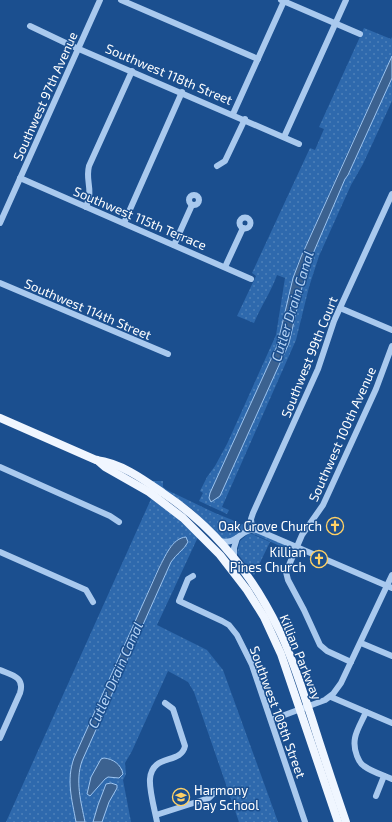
<svg xmlns="http://www.w3.org/2000/svg" width="392" height="822" viewBox="0 0 392 822" font-family="'Exo 2',sans-serif">
<style>
.grass{fill:url(#grass-dots);fill-rule:evenodd}
.water{fill:#3c6290;stroke:#9cc4f0}
.lines{fill:none;stroke-linecap:round;stroke-linejoin:round}
.minor{stroke:#a9c9ee;stroke-width:6}
.major{stroke:#f0f6ff;stroke-width:8}
.labels{text-anchor:middle;dominant-baseline:central;stroke-width:3;stroke-linejoin:round;paint-order:stroke}
.street-label{font-size:13px;fill:#fff;stroke:#1b4f8f}
.poi-label{font-size:13px;fill:#fff;stroke:#1b4f8f;text-anchor:end}
.water-label{font-size:14px;font-style:italic;fill:#b5d3f5;stroke:#1b4f8f}
</style>
<defs>
<pattern id="grass-dots" width="8" height="8" patternUnits="userSpaceOnUse"><rect width="8" height="8" fill="#2e69ad"/><path d="M2 2h.1M6 6h.1" fill="none" stroke="#4d80b9" stroke-width="1.8" stroke-linecap="round"/></pattern>
</defs>
<rect width="100%" height="100%" fill="#1b4f8f"/>
<g class="grass">
<path d="M364,28L391,39L392,37V56L349,149L297,265L277,346L210,494L209,498L211,502L220,496L289,343L306,270L345,179L348,175L392,78V101L363,164L351,185L319,256L309,287L296,340L222,507L229,510L227,514L199,501L203,493L200,491L207,477L215,466L227,444L276,335L285,278L277,275C271,292 261,306 254,323L237,316L256,276L252,273L310,148L315,150L324,129L319,127Z"/>
<path d="M152,481H163V487L167,490L215,513L247,526L229,540L223,539L192,509Z"/>
<path d="M151,499L170,512L198,537L157,625L207,650L223,670L278,822H239L194,692L188,682L168,671L132,751L125,763L126,774L123,780L131,822H6ZM184,537L188,542C184,550 176,554 171,562L145,620L138,616C147,595 163,546 184,537Z"/>
<path d="M256,532L288,546L291,551L251,533Z"/>
<path d="M248,534H252L270,542L254,575L237,553L240,541Z"/>
</g>
<g class="water">
<path d="M392,56V78L348,175L345,179L306,270L289,343L220,496L211,502L209,498L210,493L277,346L293,278L301,257Z"/>
<path d="M186,537L188,542C184,550 176,554 171,562L82,761C75,781 81,802 85,822H76C72,800 66,780 74,758L159,568C165,557 172,538 186,537Z"/>
<path d="M104,758C113,759 121,764 123,774L119,778L108,777L105,779L90,796L87,794L91,777L101,759Z"/>
<path d="M111,783L117,785V788L109,802L102,822H93L98,805L106,784Z"/>
</g>
<g class="lines">
<g class="minor">
<path d="M121,0L258,59"/>
<path d="M281,0L360,34"/>
<path d="M30,26L72,46L299,144"/>
<path d="M233,114L284,1"/>
<path d="M284,137L346,0"/>
<path d="M217,166L225,161L245,119"/>
<path d="M20,178L251,279"/>
<circle cx="194" cy="200" r="5"/>
<path d="M86,207C94,189 85,182 89,166L132,71"/>
<circle cx="245" cy="223" r="5.5"/>
<path d="M0,223L100,0"/>
<path d="M124,223L182,92"/>
<path d="M174,245L192,205"/>
<path d="M225,267L243,228"/>
<path d="M0,283L168,354"/>
<path d="M340,308L392,330"/>
<path d="M0,467L110,516L119,522"/>
<path d="M252,530L251,519L253,513L318,369L334,321L392,194"/>
<path d="M219,541C239,546 239,528 257,530L392,588"/>
<path d="M0,552L86,590L93,602"/>
<path d="M234,559V548L237,538"/>
<path d="M193,576L188,579L179,601L222,621L229,625L237,635L252,665L305,822"/>
<path d="M361,643L392,656"/>
<path d="M351,662L327,651L320,645L304,610L288,580L286,572L302,535L323,505L376,389L392,346"/>
<path d="M0,670C12,675 25,677 20,693L0,738"/>
<path d="M331,697L392,723"/>
<path d="M366,712C359,728 350,738 357,756C359,760 360,764 364,766C372,772 383,775 392,779"/>
<path d="M271,720L325,700L333,694L341,683L392,575"/>
<path d="M376,796L384,776"/>
<path d="M156,815L209,798L216,791"/>
<path d="M157,822C155,811 149,790 150,779C152,753 181,765 185,746L173,709L165,703"/>
</g>
<g class="major">
<path d="M0,418L96,460C121,463 143,479 163,493C214,527 253,576 279,630C293,658 301,687 311,716C322,751 334,787 346,822"/>
<path d="M97,460L105,467L149,492L183,518L220,555L247,590L264,617L281,654L338,822"/>
</g>
</g>
<defs>
<g id="church-ring" transform="scale(0.9)"><circle r="9.5" fill="#1b4f8f" stroke="#ffd166" stroke-width="1.5"/><path d="M-1.2-6h2.4v3.5h3.3v2.4h-3.3V6h-2.4V-.1h-3.3v-2.4h3.3Z" fill="#ffd166"/></g>
<g id="school-ring" transform="scale(0.9)"><circle r="9.5" fill="#1b4f8f" stroke="#ffd166" stroke-width="1.5"/><path d="M0-5L7-2L0 1L-7-2ZM-4 1L0 2.5L4 1V4Q0 6-4 4Z" fill="#ffd166"/></g>
</defs>
<g fill-rule="evenodd">
<use href="#church-ring" x="335" y="526"/>
<use href="#church-ring" x="319" y="559"/>
<use href="#school-ring" x="181" y="797"/>
</g>
<g class="labels">
<g class="street-label">
<text transform="translate(169 74) rotate(23)">Southwest 118th Street</text>
<text transform="translate(45 96) rotate(-66)">Southwest 97th Avenue</text>
<text transform="translate(140 218) rotate(23)">Southwest 115th Terrace</text>
<text transform="translate(88 309) rotate(23)">Southwest 114th Street</text>
<text transform="translate(309 357) rotate(-68)">Southwest 99th Court</text>
<text transform="translate(342 434) rotate(-66)">Southwest 100th Avenue</text>
<text transform="translate(301 657) rotate(68)">Killian Parkway</text>
<text transform="translate(278 712) rotate(70)">Southwest 108th Street</text>
</g>
<g class="poi-label">
<text x="322" y="526">Oak Grove Church</text>
<text x="306" y="552">Killian<tspan x="306" dy="15">Pines Church</tspan></text>
<text x="194" y="790" text-anchor="start">Harmony<tspan x="194" dy="15">Day School</tspan></text>
</g>
<g class="water-label">
<text transform="translate(292 306) rotate(-73)">Cutler Drain Canal</text>
<text transform="translate(115 675) rotate(-66)">Cutler Drain Canal</text>
</g>
</g>
</svg>
